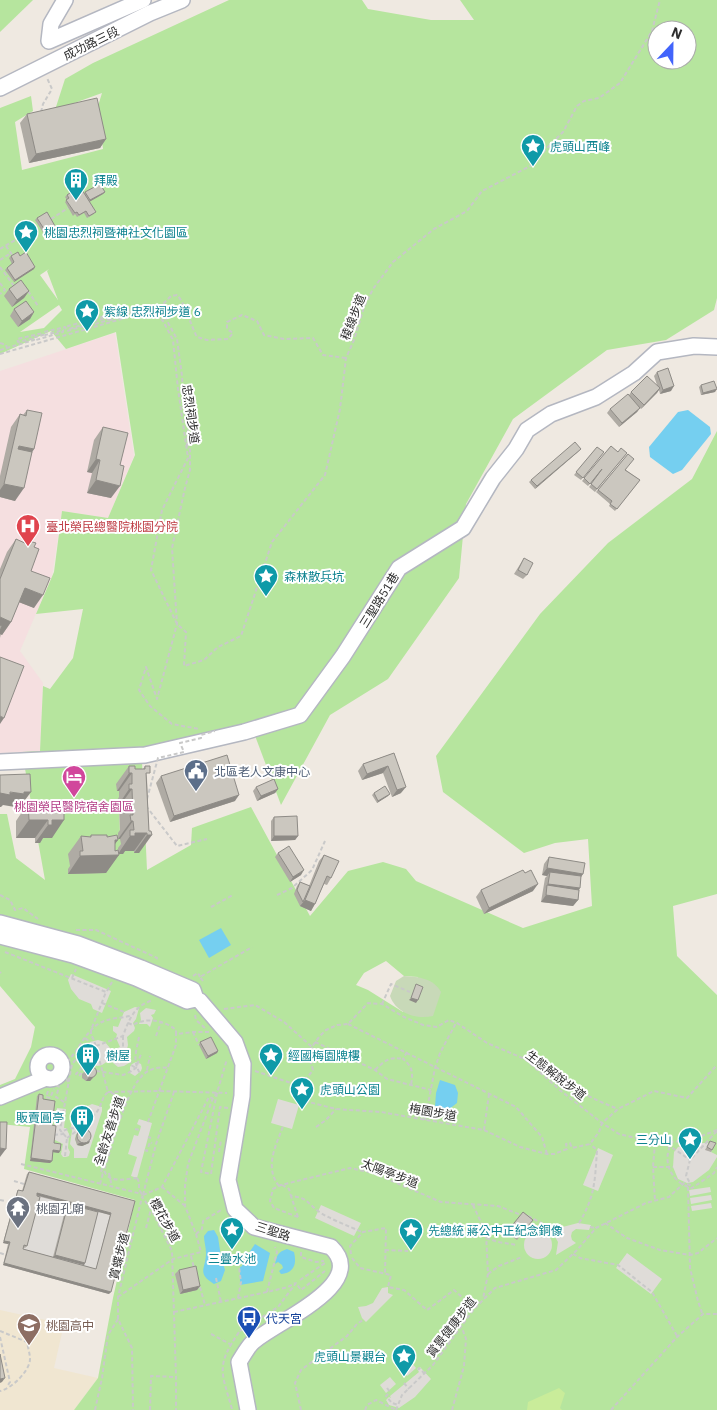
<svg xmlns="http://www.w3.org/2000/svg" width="717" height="1410" viewBox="0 0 717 1410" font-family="'IBM Plex Sans','Noto Sans TC',sans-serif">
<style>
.education{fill:#f0e6d1}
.medical{fill:#f5dfe0}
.green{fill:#b6e59e;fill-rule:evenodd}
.cemetery{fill:#c8d9b8}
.pitch{fill:#c9ec9a}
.plaza{fill:#dfdcd8;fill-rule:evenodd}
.water{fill:#75cff0}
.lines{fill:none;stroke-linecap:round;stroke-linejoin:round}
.minor-casing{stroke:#b4b7c1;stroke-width:18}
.path{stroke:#c9c9c9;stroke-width:2;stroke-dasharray:4 2.5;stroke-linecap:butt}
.minor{stroke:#fff;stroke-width:15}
.path-bridge{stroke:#c9c9c9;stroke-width:2;stroke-dasharray:4 2.5;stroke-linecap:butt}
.wall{fill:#afaba4;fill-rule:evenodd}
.shaded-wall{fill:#8e8b86}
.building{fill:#cbc7bf;stroke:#8e8b86;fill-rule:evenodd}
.labels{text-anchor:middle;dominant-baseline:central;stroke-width:4;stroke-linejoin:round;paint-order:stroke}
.street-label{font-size:12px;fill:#2e2e2e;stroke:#fff}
.culture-label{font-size:12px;fill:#0d838f;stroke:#fff;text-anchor:start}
.health-label{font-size:12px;fill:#be3a42;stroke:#fff;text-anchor:start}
.service-label{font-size:12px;fill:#4e5e75;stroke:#fff;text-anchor:start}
.hotel-label{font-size:12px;fill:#b23c85;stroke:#fff}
.worship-label{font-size:12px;fill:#5b616d;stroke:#fff;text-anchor:start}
.transit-label{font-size:12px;fill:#164399;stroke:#fff;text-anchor:start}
.education-label{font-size:12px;fill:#785e54;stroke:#fff;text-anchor:start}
</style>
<rect width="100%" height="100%" fill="#efe9e1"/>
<path class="education" d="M0,1310L64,1324L54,1368L98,1378L74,1410H0Z"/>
<path class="medical" d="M115,333L134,456L108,518L62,511L52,576L20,651L43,683L40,751L0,753V371Z"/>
<g class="green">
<path d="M0,0H33L0,32Z"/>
<path d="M229,0H362L368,9L431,20H474L460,0H717V298L714,310L666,340L607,350L513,419L466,504L459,578L388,679L330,715L281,805L251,725L142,762L147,870L191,845L192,828L251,807L310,916L348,871L383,862L406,869L416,881L523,928L592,906L588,839L555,843L524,853L443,792L436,756L540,614L608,543L692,479L717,431V894L673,906L677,956L717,995V1410H74L98,1378L113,1298L135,1200L24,1169L30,1127L0,1124V1085L15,1079L31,1047L35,1027L0,986V814H7L16,858L45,880L22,752L40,751L43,686L50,689L73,658L83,609L36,614L54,572L62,511L108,518L135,455L116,332L66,349L51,331L0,354V108L31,96L33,111L15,122L22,170L103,149L98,106L102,93L55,110L65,79L93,63ZM657,30H687V60H657ZM49,269L47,271L58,300L40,275ZM59,305L62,310L44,328L20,332ZM119,791H134L135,853L134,851H123L121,848V839H118V833H120L119,807H117L119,802ZM386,961L404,976L418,977L403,1012L368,990L356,985L364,973Z"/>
</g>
<path class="cemetery" d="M404,976C419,977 433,978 441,992L433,1016C416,1020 396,1013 390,996L396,981Z"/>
<path class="pitch" d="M559,1388L565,1393L560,1408L562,1410H527L528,1402Z"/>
<g class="plaza">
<path d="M71,974L111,991L102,1013L93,1009L91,1004L79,999L71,989L68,980Z"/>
<path d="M135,1007L139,1008L136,1019L133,1023L135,1028L134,1031L127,1037L128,1045L127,1049L131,1057L129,1063L124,1066L118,1067L113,1063L110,1057L108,1061L102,1065L97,1066L89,1062L86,1059L85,1051L90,1042L98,1040L105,1042L110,1048L111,1054L115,1049L120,1047L116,1038L117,1034L113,1031V1026L118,1027L124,1012Z"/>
<path d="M146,1008L156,1010L154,1014L151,1015L153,1018L150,1027L147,1024H139L141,1020L140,1013Z"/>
<path d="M136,1062L141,1064L142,1068L141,1071L135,1076L130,1073V1067L132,1064Z"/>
<path d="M278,1099L299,1105L292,1129L271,1123Z"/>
<path d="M92,1104L102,1107V1111L87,1158H74V1149L70,1144L72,1131L71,1125L79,1110ZM76,1134L89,1143L82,1146L77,1145L75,1139Z"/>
<path d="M57,1108L66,1109L64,1128H66L69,1134L68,1148L70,1152L69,1156L66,1157H63L61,1154L63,1144L53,1139Z"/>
<path d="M139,1119L152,1123L137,1178L131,1176L137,1157L128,1154L134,1135L138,1136L140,1130L141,1126L137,1124Z"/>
<path d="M694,1143H708L714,1145L711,1152L717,1155V1157L709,1170L693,1182L687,1183L678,1179L673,1167L674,1152L678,1147Z"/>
<path d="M598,1148L613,1155L598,1191L583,1185Z"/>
<path d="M710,1187L711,1192L690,1196L689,1190Z"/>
<path d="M36,1195L110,1215L95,1271L21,1252Z"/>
<path d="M711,1195L712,1200L691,1204L690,1198Z"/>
<path d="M711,1203L712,1208L692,1211L691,1206Z"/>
<path d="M321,1205L361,1223L354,1236L315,1218Z"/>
<path d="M578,1223L591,1225L589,1230L576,1229L572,1232L571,1236L572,1240L576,1243L556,1255L558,1242L551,1230Z"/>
<circle cx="538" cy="1245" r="14"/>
<path d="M627,1253L662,1279L651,1294L616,1268Z"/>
<path d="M388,1287V1293L393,1295L366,1322L362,1318L358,1307L366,1306L373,1303L382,1288Z"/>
<path d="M410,1361L416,1368L407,1376L400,1368Z"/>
<path d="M420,1367L431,1379L415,1397L399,1408L389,1405L386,1400L389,1397L391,1398L390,1396L419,1372L417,1369Z"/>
<path d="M390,1377L396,1384L386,1393L380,1385Z"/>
</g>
<g class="water">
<path d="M688,410L710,427L711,434L682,470L673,474L650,457L649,447L678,412Z"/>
<path d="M221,928L231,945L209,958L199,940Z"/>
<path d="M440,1080L455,1085L458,1093L457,1103L448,1110L435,1107L436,1093Z"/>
<path d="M214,1230L218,1237L221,1257L225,1270L221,1281L214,1284C196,1273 206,1269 206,1253C206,1247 204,1242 204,1236L208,1231Z"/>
<path d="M255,1244L270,1253L263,1281L240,1285V1267L242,1266L244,1260Z"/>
<path d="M287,1249L294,1252C297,1264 294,1273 281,1274L279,1271L283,1268L282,1265L278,1262L275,1264C277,1255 278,1252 287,1249Z"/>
</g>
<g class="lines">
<g class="minor-casing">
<g id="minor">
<path d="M65,0L51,24L49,41L143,0"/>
<path d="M0,88L150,13L182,0"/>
<path d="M0,762L145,755L244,732L300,715L343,656L399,568L463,528L493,478L516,449L527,430L551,414L596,397L634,373L657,352L694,346L717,347"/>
<path d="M0,923L78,944L141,968L193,990L196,999L200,1001L235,1042L243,1064L242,1096L228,1180L235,1209L254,1227L331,1247C371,1285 272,1323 252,1343C247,1348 243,1356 239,1362L248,1410"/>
<path d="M0,936L73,955L136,978L187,1001L196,999"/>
<circle cx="50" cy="1067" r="12"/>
<path d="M0,1097L46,1078"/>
</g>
</g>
<g class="path">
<path d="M41,112L43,104L52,89L47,78"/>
<path d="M51,219L68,208"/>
<path d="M6,246L13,256"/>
<path d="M0,249L39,226"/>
<path d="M0,260L11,253"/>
<path d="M0,267L14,286"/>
<path d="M0,283L5,290L0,294"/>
<path d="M28,291L38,306"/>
<path d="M143,312L142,309L160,307L171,296L177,295C184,301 191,326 197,337L207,340L228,339L233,333L227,329V322L242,315L257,321L264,335L284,339L313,338L323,355L346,358"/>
<path d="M141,313L156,310L166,319L177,339L182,376L183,404L188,429L187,444L190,450V470L185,488L172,548L177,624L157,699L146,667L139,690L150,706L172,724L199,729"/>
<path d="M0,343L6,345L8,351"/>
<path d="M0,354L139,314L155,313L163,321L173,340L178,389L188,458L162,510L151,570L177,624L186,632L184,666L204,660L218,647L241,636L272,542L325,475L340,409L346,358L354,340L364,307L373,289L393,262L434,229L467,211L482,191L534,164L546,149L563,132L577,106L584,101L599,98L620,83L652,31L660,0"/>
<path d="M0,895L10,900L15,910L23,908L38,919"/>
<path d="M277,895L292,888L312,870L325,841"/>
<path d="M211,907L233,895"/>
<path d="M76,930H96L157,958L156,961"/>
<path d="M5,952L106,992L91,1030V1035L94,1040L108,1092"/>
<path d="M0,973L1,972"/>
<path d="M193,976L198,973L200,977"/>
<path d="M72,978L76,969"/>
<path d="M203,981L200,977L252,947"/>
<path d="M107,991L112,982"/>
<path d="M102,1003L124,1012"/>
<path d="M382,1004L391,984L410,992"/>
<path d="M224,1009L255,1005L284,1022L312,1047L319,1037L326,1030L337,1025L348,1024L368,1003L382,1004L404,1017L423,1025L437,1027L449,1020L457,1023L487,1043L525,1059L561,1091L602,1123L619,1134L670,1146L690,1160"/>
<path d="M195,1015L196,1020L206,1029"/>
<path d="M128,1023L133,1025C146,1017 164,1020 176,1030V1034L193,1032H209"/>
<path d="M348,1024L516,1107L542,1137L547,1154"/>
<path d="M193,1032L199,1045"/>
<path d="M123,1036V1053L130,1060L131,1065L136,1068"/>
<path d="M156,1036L161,1022"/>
<path d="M139,1037C136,1053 132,1061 141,1075"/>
<path d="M85,1038L90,1042"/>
<path d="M315,1042L375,1070L387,1079L431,1090"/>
<path d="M96,1046L123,1036C129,1019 134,1006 153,1000"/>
<path d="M312,1047L311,1063L313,1070L301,1086L297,1099L336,1109L381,1112L484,1130L520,1147L547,1154H554L567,1149L566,1144L570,1143L572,1148L590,1144L599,1132L602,1123L618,1109L654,1091L687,1098L717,1065"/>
<path d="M407,1052L403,1059C413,1067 413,1073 411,1085"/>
<path d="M532,1063C559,1081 587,1097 618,1109"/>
<path d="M62,1066C79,1054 83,1031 102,1022C110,1018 121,1018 130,1016"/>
<path d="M90,1067L88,1065L79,1076L76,1074L97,1052"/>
<path d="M147,1070L150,1056"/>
<path d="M375,1070C384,1061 390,1056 403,1059"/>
<path d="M255,1071L300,1086"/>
<path d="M128,1073L136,1068L141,1054"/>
<path d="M58,1079L65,1075"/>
<path d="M68,1082L65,1075L68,1061"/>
<path d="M56,1085L59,1087L56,1097L64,1102"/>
<path d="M48,1091L46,1097L50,1098L54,1089"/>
<path d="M108,1092L159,1091L227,1093"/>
<path d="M111,1093C119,1095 124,1100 122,1109L124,1110"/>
<path d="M217,1093L201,1172L211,1174L220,1107L228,1108"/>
<path d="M426,1113L458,1118"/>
<path d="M119,1117L122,1109"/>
<path d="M425,1120L435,1068L440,1053L456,1023"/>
<path d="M148,1122L176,1045V1034"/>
<path d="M316,1127L326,1120L336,1109"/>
<path d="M135,1129L140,1130"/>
<path d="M484,1130L489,1094"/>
<path d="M717,1130L691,1140L672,1142C661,1161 671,1183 692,1188L714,1173L717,1167"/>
<path d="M54,1135L63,1134V1131L70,1128L77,1129"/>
<path d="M148,1137L151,1138"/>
<path d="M67,1138C77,1131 88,1121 96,1113C102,1106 101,1098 108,1092"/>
<path d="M655,1143L653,1167L655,1201"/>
<path d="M145,1150L147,1151L150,1142L152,1143"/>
<path d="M219,1152L221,1140"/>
<path d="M65,1156L67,1138L60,1130L72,1064L78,1057L98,1052"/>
<path d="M21,1164L142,1194"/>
<path d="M653,1167H673"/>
<path d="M102,1168L101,1173H103"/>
<path d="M109,1173L112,1187"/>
<path d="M137,1178L139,1182V1190L143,1195L142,1197L151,1209L172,1251L176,1377V1410"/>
<path d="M137,1178C126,1179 108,1184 104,1170C112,1147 125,1094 141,1077C148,1069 158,1066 168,1068"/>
<path d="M14,1181L24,1184"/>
<path d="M100,1184L103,1173"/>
<path d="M282,1185L289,1189L291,1196"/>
<path d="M279,1186C264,1167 276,1146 283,1126"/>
<path d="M162,1187L185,1206"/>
<path d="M688,1187L690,1268L698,1301L702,1313"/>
<path d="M143,1195L162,1187L209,1097L212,1098"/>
<path d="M143,1195L156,1144L174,1092"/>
<path d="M0,1200L5,1201"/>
<path d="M473,1205L486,1233L488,1274L483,1299"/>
<path d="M528,1216L555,1230"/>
<path d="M298,1217L274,1208L270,1201L273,1189L281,1185L350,1168L373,1173L441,1202L498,1206L521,1215"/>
<path d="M298,1217L291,1196C308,1198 306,1202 318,1211C327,1218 351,1227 362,1232"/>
<path d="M579,1223C595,1197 595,1180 597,1150L590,1144"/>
<path d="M605,1223L627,1238L660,1250L690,1255L698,1253L717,1238"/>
<path d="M590,1227L596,1228"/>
<path d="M146,1228L151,1209"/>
<path d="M196,1234L202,1229L203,1221L221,1210"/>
<path d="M486,1238L498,1242L517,1245"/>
<path d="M385,1250L408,1251"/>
<path d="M301,1252V1257L316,1262L324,1261"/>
<path d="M0,1253L6,1255"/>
<path d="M351,1254L350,1246L363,1232L386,1228L385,1274"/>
<path d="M573,1254L580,1258L618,1265L652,1292L677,1336"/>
<path d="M191,1256L194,1268"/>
<path d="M352,1258L360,1268L391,1275L388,1287L404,1290L427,1310L454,1290L474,1308"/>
<path d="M488,1274L499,1266L522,1257"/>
<path d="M216,1278L221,1302"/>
<path d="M300,1280L325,1263"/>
<path d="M200,1287L205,1305"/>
<path d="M267,1292L277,1252L275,1247"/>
<path d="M118,1297L173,1259L201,1252L196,1234L185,1206V1186L188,1164L213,1098L217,1093L227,1059"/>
<path d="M238,1298L241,1282L239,1267"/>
<path d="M174,1312L267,1292L288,1287L295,1283"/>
<path d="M118,1319V1297L142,1197"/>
<path d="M0,1331L27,1342C28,1348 30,1354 30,1359C30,1371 11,1389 0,1391"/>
<path d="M240,1331L278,1307L296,1283L301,1290L325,1271"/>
<path d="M211,1334L230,1344"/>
<path d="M0,1337L10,1382L8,1385"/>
<path d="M418,1370L419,1368L425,1374"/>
<path d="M404,1383L409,1389"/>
<path d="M387,1388L390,1392"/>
<path d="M388,1394L386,1396L392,1403L398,1405"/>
<path d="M232,1409C221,1371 216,1366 239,1332"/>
<path d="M95,1410L102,1378L108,1335L118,1319L132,1348L133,1410"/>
<path d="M150,1410L151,1376L176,1377"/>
<path d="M301,1410L295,1383L301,1370L347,1336L357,1324L363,1320"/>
<path d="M365,1410L367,1405L376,1400L396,1410"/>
<path d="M396,1410L402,1395L433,1365L474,1309L495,1288L556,1270L577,1250L596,1228L646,1203L669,1197L684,1183L690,1185V1183L686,1176L690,1160L717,1131"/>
<path d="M452,1410L464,1366L466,1339L462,1328"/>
<path d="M611,1410L677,1337L703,1314H717"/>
</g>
<use href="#minor" class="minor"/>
<g class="path-bridge">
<path d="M0,350L34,340V338L18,342L17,339L43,333V335L35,337L36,340L63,332V330L45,335L44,332L65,327L67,331L88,325V323L69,329L68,326L90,320L92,325L108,320L107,318L94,321L93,319L109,315L110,320L125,316L124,313L112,317V314L126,311L127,315L137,312V310L128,313L127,310L139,308V312H141"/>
<path d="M147,799L158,758L184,752L180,743L201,738V735L215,731"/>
<path d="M146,806L177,846L207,839"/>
<path d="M96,1071L123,1075L128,1073"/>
</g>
</g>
<g class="wall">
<path d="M27,114L106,139L100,148L29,163L20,123Z"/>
<path d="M70,186L84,194L85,192H105L103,194L89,202L94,214L87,218L84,213L77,217L75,214L73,216L65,202L67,200L65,197L67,195L71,192L68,188Z"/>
<path d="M37,218L55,226L54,228L44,234L35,220Z"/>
<path d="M11,256H20L34,269L14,282L5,270L7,268L12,264L9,258Z"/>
<path d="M9,289L29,291L24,298L12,307L4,296Z"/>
<path d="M14,309L34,312L30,319L18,327L10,316Z"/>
<path d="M657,372L671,391L660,394L659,390L641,409L640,408L637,412L619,427L607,413L610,409L629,395L631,392L657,385L654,376Z"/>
<path d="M701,385L715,392L701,395L699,387Z"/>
<path d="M27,410L34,449L32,453L15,501L0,497V476L11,427L20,414L23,415Z"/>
<path d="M103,427L111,498L87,493L92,473L87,472L94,440Z"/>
<path d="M611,446L618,452L627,453L595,492L589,487L600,473L588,486L582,481Z"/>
<path d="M597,447L604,452L581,480L574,475Z"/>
<path d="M579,451L535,489L529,482L531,480Z"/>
<path d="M628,454L626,470L640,480L615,511L609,506L610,504L596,492Z"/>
<path d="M16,539L27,544L29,541L34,547L31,571L34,608L19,602L11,622L2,635L1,634L0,638V569L7,552Z"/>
<path d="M524,558L527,575L523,579L514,574Z"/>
<path d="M394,753L401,793L392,797L383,773L362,780L358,771L363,764Z"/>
<path d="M129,766L135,769H143L145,766L147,778L149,831H151L139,853H134V851H125L123,854H119L106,873L68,874V869L70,866L68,854L81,836L90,837L91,835L107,837L118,840L115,843V851L118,850V848L121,844L120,839H118V833L120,830L119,807H117L116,802L119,797V791H117L116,784Z"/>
<path d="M161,776L235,801L170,822L156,783Z"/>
<path d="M256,787L278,789L275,793L257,801L253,791Z"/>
<path d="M374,793L388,796L377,803L372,795Z"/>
<path d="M28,803H61L52,838H43L40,843H35V838H16V821Z"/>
<path d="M274,817L298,836L295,840L271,841V821Z"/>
<path d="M278,853L301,875L290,882L275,857Z"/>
<path d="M324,855L331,878L327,885L324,884L311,911L300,906L294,894L297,886L300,882L309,886L319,861Z"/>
<path d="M549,857L583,874L581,877L578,900L573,906L541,902L545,878L547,876L542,875L544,864Z"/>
<path d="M481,890L533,891L484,914L476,897Z"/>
<path d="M200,1042L218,1051L217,1053L206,1059L199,1045Z"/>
<path d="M86,1070L93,1078L90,1081H86L82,1078V1074Z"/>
<path d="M39,1094L43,1099L52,1125L54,1143L59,1153L53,1152L52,1161L50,1163L30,1161L37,1096Z"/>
<path d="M78,1131L89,1143L82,1146L77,1145L75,1139Z"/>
<path d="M710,1141L712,1150L711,1152L705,1150Z"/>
<path d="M29,1172L135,1201L109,1294L3,1265L8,1244L3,1243L17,1192L18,1190L22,1191L27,1174ZM37,1196L110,1215L96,1269L23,1249V1247L25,1248L27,1246Z"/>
<path d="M68,1204L85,1263L84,1265L53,1257L66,1207Z"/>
<path d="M523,1212L533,1220L517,1240L507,1233Z"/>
<path d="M179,1270L200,1286L197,1290L180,1294L175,1274Z"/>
</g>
<g class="shaded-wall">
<path d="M106,139L100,148L29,163L36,154Z"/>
<path d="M105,192L103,194L89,202L90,200Z"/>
<path d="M35,267L34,269L14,282L15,280Z"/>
<path d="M29,291L24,298L12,307L17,300Z"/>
<path d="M34,312L30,319L18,327L22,321Z"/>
<path d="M674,386L671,391L660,394L663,390Z"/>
<path d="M660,388L657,393L641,409L644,405Z"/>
<path d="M717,389L715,392L701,395L703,393Z"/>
<path d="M640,408L637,412L619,427L622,423Z"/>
<path d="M19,446L34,449L25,462L10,459Z"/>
<path d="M581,449L579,451L535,489L537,486Z"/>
<path d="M96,459L100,460L92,473L87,472Z"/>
<path d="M96,480L120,486L111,498L87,493Z"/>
<path d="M4,484L24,488L15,501L0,497V490Z"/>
<path d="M25,588L43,595L34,608L16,601Z"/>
<path d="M0,617L11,622L2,635L0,634Z"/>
<path d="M0,716L4,718L0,724Z"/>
<path d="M388,766L383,773L362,780L367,774Z"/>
<path d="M129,773H132L119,791H117Z"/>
<path d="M406,787L401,793L392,797L397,790Z"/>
<path d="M129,789H132L119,807H117Z"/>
<path d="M278,789L275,793L257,801L261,796Z"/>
<path d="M24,792H31L22,804H16L15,807L3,805L1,807H0V793Z"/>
<path d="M390,794L388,796L377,803L378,801Z"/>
<path d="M239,795L235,801L170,822L174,816Z"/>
<path d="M29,820H48L35,838H16Z"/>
<path d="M52,820H64L52,838H43L40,843H35L48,825Z"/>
<path d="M131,821H133L120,839H118Z"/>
<path d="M135,833H147L134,851H125L123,854H118L130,836Z"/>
<path d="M147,835H152L139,853H134Z"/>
<path d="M274,836H298L295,840L271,841Z"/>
<path d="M115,840H118L107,855H119L106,873L68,874L80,856Z"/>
<path d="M547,868L583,874L578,881L550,872L547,876L542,875Z"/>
<path d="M304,870L301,875L290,882L293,877Z"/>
<path d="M538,884L533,891L484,914L489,908Z"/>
<path d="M548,884L580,888L575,895L547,885L543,890Z"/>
<path d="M546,895L578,900L573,906L541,902Z"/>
<path d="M305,900L315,904L311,911L300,906Z"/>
<path d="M411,998L418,1000L416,1003L409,1000Z"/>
<path d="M218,1051L217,1053L206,1059L208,1056Z"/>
<path d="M96,1074L90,1081H86L89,1077Z"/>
<path d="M90,1141L89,1143L82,1146L77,1145L79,1143Z"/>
<path d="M0,1148L6,1149L0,1157Z"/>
<path d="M53,1150L60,1151L59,1153L52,1152Z"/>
<path d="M31,1158L52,1161L50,1163L30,1161Z"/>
<path d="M37,1193L111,1213L110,1215L36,1195Z"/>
<path d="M4,1241L10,1242L8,1244L3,1243Z"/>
<path d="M55,1255L85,1263L84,1265L53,1257Z"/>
<path d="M4,1263L111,1292L109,1294L3,1265Z"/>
<path d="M200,1286L197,1290L180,1294L183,1290Z"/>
<path d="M5,1378L2,1382L0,1383V1379Z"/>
</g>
<g class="building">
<path d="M97,98L106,139L36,154L27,114Z"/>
<path d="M77,182L96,212L89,216L86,211L79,215L77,212L75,213L66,200L69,198L67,195L73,191L70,186Z"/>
<path d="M100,184L105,192L90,200L85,192Z"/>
<path d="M47,212L55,226L46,232L37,218Z"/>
<path d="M18,252L20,256L26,252L35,267L15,280L7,268L14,262L11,256Z"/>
<path d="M21,280L29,291L17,300L9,289Z"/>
<path d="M26,301L34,312L22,321L14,309Z"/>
<path d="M668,368L674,386L663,390L657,372Z"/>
<path d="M647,376L660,388L644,405L631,392Z"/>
<path d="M714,381L717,389L703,393L701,385Z"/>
<path d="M628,394L640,408L622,423L610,409Z"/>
<path d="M27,410L42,413L34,449L19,446L18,449L32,452L24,488L4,484L20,414L26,416Z"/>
<path d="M103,427L128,433L120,465L124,466L120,486L96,480L100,460L96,459Z"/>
<path d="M575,442L581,449L537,486L531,480Z"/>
<path d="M611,446L618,452L621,448L627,453L597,489L591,484L602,469L590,484L584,478Z"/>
<path d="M597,447L604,452L583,478L576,472Z"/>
<path d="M628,454L634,459L625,470L640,480L617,509L610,504L612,501L598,490Z"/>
<path d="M16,539L27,544L29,541L36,543L34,547L39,549L31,571L50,578L43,595L25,588L11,622L0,617V579Z"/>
<path d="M524,558L533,563L527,575L518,570Z"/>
<path d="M0,625L2,626L0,631Z"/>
<path d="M0,657L24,666L4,718L0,716Z"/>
<path d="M394,753L406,787L397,790L388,766L367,774L363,764Z"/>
<path d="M227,755L239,795L174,816L161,776Z"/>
<path d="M129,766H135V769H145V766H150V773H146L149,831H151L152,835H147V833H135V836H130V830H134L133,821H131L130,815H133L132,789H129V784H132V773H129Z"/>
<path d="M30,774L31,792H24V794L10,792V795L0,793V775Z"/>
<path d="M274,779L278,789L261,796L256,787Z"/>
<path d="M385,786L390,794L378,801L374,793Z"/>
<path d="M28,803H61V808L64,807V820H52V825H48V820H29Z"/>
<path d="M297,816L298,836H274V817Z"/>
<path d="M91,835H107V837L117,835L118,840H115V851L118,850L119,855L80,856V851H83L81,836L91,837Z"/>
<path d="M289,846L304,870L293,877L278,853Z"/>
<path d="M324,855L339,861L331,878L327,876L315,904L305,900Z"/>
<path d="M549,857L585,863L583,874L547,868Z"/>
<path d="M523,870L525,873L531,870L538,884L489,908L481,890Z"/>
<path d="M550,872L581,876L580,888L548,884Z"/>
<path d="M300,882L310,886L303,902L297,890Z"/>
<path d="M547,885L579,890L578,900L546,895Z"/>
<path d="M416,984L423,987L418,1000L411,998Z"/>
<path d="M211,1037L218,1051L208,1056L200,1042Z"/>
<circle cx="91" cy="1072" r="5.5"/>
<path d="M39,1094L43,1095V1099L55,1101L52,1125L56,1126L54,1143L61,1144L60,1151L53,1150L52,1161L31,1158Z"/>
<path d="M0,1122H7L6,1149L0,1148Z"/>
<circle cx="84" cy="1136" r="7"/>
<path d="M710,1141L716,1143L712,1150L707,1147Z"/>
<path d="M29,1172L135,1201L111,1292L4,1263L10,1242L4,1241L18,1190L23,1191ZM37,1193L111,1213L96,1269L23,1249L24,1245L27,1246L40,1197L37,1196Z"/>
<path d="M68,1204L98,1212L85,1263L55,1255Z"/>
<path d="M523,1212L533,1220L520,1236L510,1228Z"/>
<path d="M196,1266L200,1286L183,1290L179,1270Z"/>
<path d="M0,1354L5,1378L0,1379Z"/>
</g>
<defs>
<g id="sight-pin" transform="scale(1.25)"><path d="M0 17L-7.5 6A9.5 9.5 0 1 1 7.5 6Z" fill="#0f9aa8" stroke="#fff"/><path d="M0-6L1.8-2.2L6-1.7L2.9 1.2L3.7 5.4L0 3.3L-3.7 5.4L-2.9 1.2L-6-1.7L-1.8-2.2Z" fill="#fff"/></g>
<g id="building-pin" transform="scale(1.25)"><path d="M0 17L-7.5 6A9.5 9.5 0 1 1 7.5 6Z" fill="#0f9aa8" stroke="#fff"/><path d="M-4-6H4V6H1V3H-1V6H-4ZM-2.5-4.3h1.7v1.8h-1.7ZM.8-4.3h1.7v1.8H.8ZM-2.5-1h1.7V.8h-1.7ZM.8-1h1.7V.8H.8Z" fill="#fff"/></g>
<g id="hospital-pin" transform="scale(1.25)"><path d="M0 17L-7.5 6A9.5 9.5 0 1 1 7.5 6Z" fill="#e0444e" stroke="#fff"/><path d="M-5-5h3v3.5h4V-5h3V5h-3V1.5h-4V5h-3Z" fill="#fff"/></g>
<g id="civic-pin" transform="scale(1.25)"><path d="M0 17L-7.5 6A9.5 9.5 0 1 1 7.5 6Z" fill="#5c6f8a" stroke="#fff"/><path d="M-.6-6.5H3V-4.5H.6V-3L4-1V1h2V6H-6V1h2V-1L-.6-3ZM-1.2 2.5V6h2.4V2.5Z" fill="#fff"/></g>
<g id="hotel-pin" transform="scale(1.25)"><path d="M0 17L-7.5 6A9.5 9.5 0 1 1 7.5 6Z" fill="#d1479c" stroke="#fff"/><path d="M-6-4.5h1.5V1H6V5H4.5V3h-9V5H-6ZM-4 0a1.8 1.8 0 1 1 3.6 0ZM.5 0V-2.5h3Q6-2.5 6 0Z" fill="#fff"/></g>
<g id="temple-pin" transform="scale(1.25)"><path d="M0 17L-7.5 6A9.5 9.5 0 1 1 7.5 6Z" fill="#6b7280" stroke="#fff"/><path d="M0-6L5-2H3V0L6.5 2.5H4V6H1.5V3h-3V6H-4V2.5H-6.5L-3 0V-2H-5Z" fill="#fff"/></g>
<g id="bus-pin" transform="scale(1.25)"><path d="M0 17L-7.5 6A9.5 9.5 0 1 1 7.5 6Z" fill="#1a4fb4" stroke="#fff"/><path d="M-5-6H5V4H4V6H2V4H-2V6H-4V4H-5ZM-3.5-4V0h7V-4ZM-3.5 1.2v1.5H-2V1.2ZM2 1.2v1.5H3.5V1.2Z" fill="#fff"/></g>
<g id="school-pin" transform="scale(1.25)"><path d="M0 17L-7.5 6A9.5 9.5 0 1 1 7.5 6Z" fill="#8d6e63" stroke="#fff"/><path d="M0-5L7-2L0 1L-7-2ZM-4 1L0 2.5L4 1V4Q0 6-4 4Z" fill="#fff"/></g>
</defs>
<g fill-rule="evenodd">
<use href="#sight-pin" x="533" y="146"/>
<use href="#building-pin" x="76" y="180"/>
<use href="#sight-pin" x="26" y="232"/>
<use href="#sight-pin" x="87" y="311"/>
<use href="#hospital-pin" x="28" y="526"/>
<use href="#sight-pin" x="266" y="576"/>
<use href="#civic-pin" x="196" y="771"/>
<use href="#hotel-pin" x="74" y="777"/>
<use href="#building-pin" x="88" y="1055"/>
<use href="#sight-pin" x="271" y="1055"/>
<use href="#sight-pin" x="302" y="1089"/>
<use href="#building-pin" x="82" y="1117"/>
<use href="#sight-pin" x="690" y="1139"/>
<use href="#temple-pin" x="18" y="1208"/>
<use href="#sight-pin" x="232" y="1229"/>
<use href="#sight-pin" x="411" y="1230"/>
<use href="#bus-pin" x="249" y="1318"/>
<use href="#school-pin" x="29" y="1325"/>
<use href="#sight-pin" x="404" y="1356"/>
</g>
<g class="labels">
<g class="street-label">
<text transform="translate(91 43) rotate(-26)">成功路三段</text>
<text transform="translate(353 317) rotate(-69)">稜線步道</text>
<text transform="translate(191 414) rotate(82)">忠烈祠步道</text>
<text transform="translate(379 600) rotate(-58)">三聖路51巷</text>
<text transform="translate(556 1075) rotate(38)">生態解說步道</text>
<text transform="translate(433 1112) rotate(10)">梅園步道</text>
<text transform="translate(109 1131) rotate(-72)">全齡友善步道</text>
<text transform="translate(390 1173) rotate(21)">太陽亭步道</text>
<text transform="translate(165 1220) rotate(61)">櫻花步道</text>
<text transform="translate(273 1231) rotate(18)">三聖路</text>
<text transform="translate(119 1256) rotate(-76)">賞蝶步道</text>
<text transform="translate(451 1327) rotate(-52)">賞景健康步道</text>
</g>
<g class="culture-label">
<text x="550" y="146">虎頭山西峰</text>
<text x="94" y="180">拜殿</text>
<text x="44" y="232">桃園忠烈祠暨神社文化園區</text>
<text x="104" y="311">紫線 忠烈祠步道 6</text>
<text x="284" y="576">森林散兵坑</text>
<text x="106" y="1055">樹屋</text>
<text x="288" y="1055">經國梅園牌樓</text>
<text x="320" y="1089">虎頭山公園</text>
<text x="64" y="1117" text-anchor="end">販賣圓亭</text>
<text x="672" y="1139" text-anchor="end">三分山</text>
<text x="428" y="1230">先總統 蔣公中正紀念銅像</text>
<text x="232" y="1258" text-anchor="middle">三疊水池</text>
<text x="386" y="1356" text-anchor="end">虎頭山景觀台</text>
</g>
<g class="health-label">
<text x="46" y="526">臺北榮民總醫院桃園分院</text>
</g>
<g class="service-label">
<text x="214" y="771">北區老人文康中心</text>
</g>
<g class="hotel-label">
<text x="74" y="806">桃園榮民醫院宿舍園區</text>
</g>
<g class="worship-label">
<text x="36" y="1208">桃園孔廟</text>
</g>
<g class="transit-label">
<text x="266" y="1318">代天宮</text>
</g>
<g class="education-label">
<text x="46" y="1325">桃園高中</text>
</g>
</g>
<g transform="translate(672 45) rotate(22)"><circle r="24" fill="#ffffff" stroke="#ababab"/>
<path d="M0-4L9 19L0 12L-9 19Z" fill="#4264fb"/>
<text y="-8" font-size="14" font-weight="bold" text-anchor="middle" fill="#2e2e2e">N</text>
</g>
</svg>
